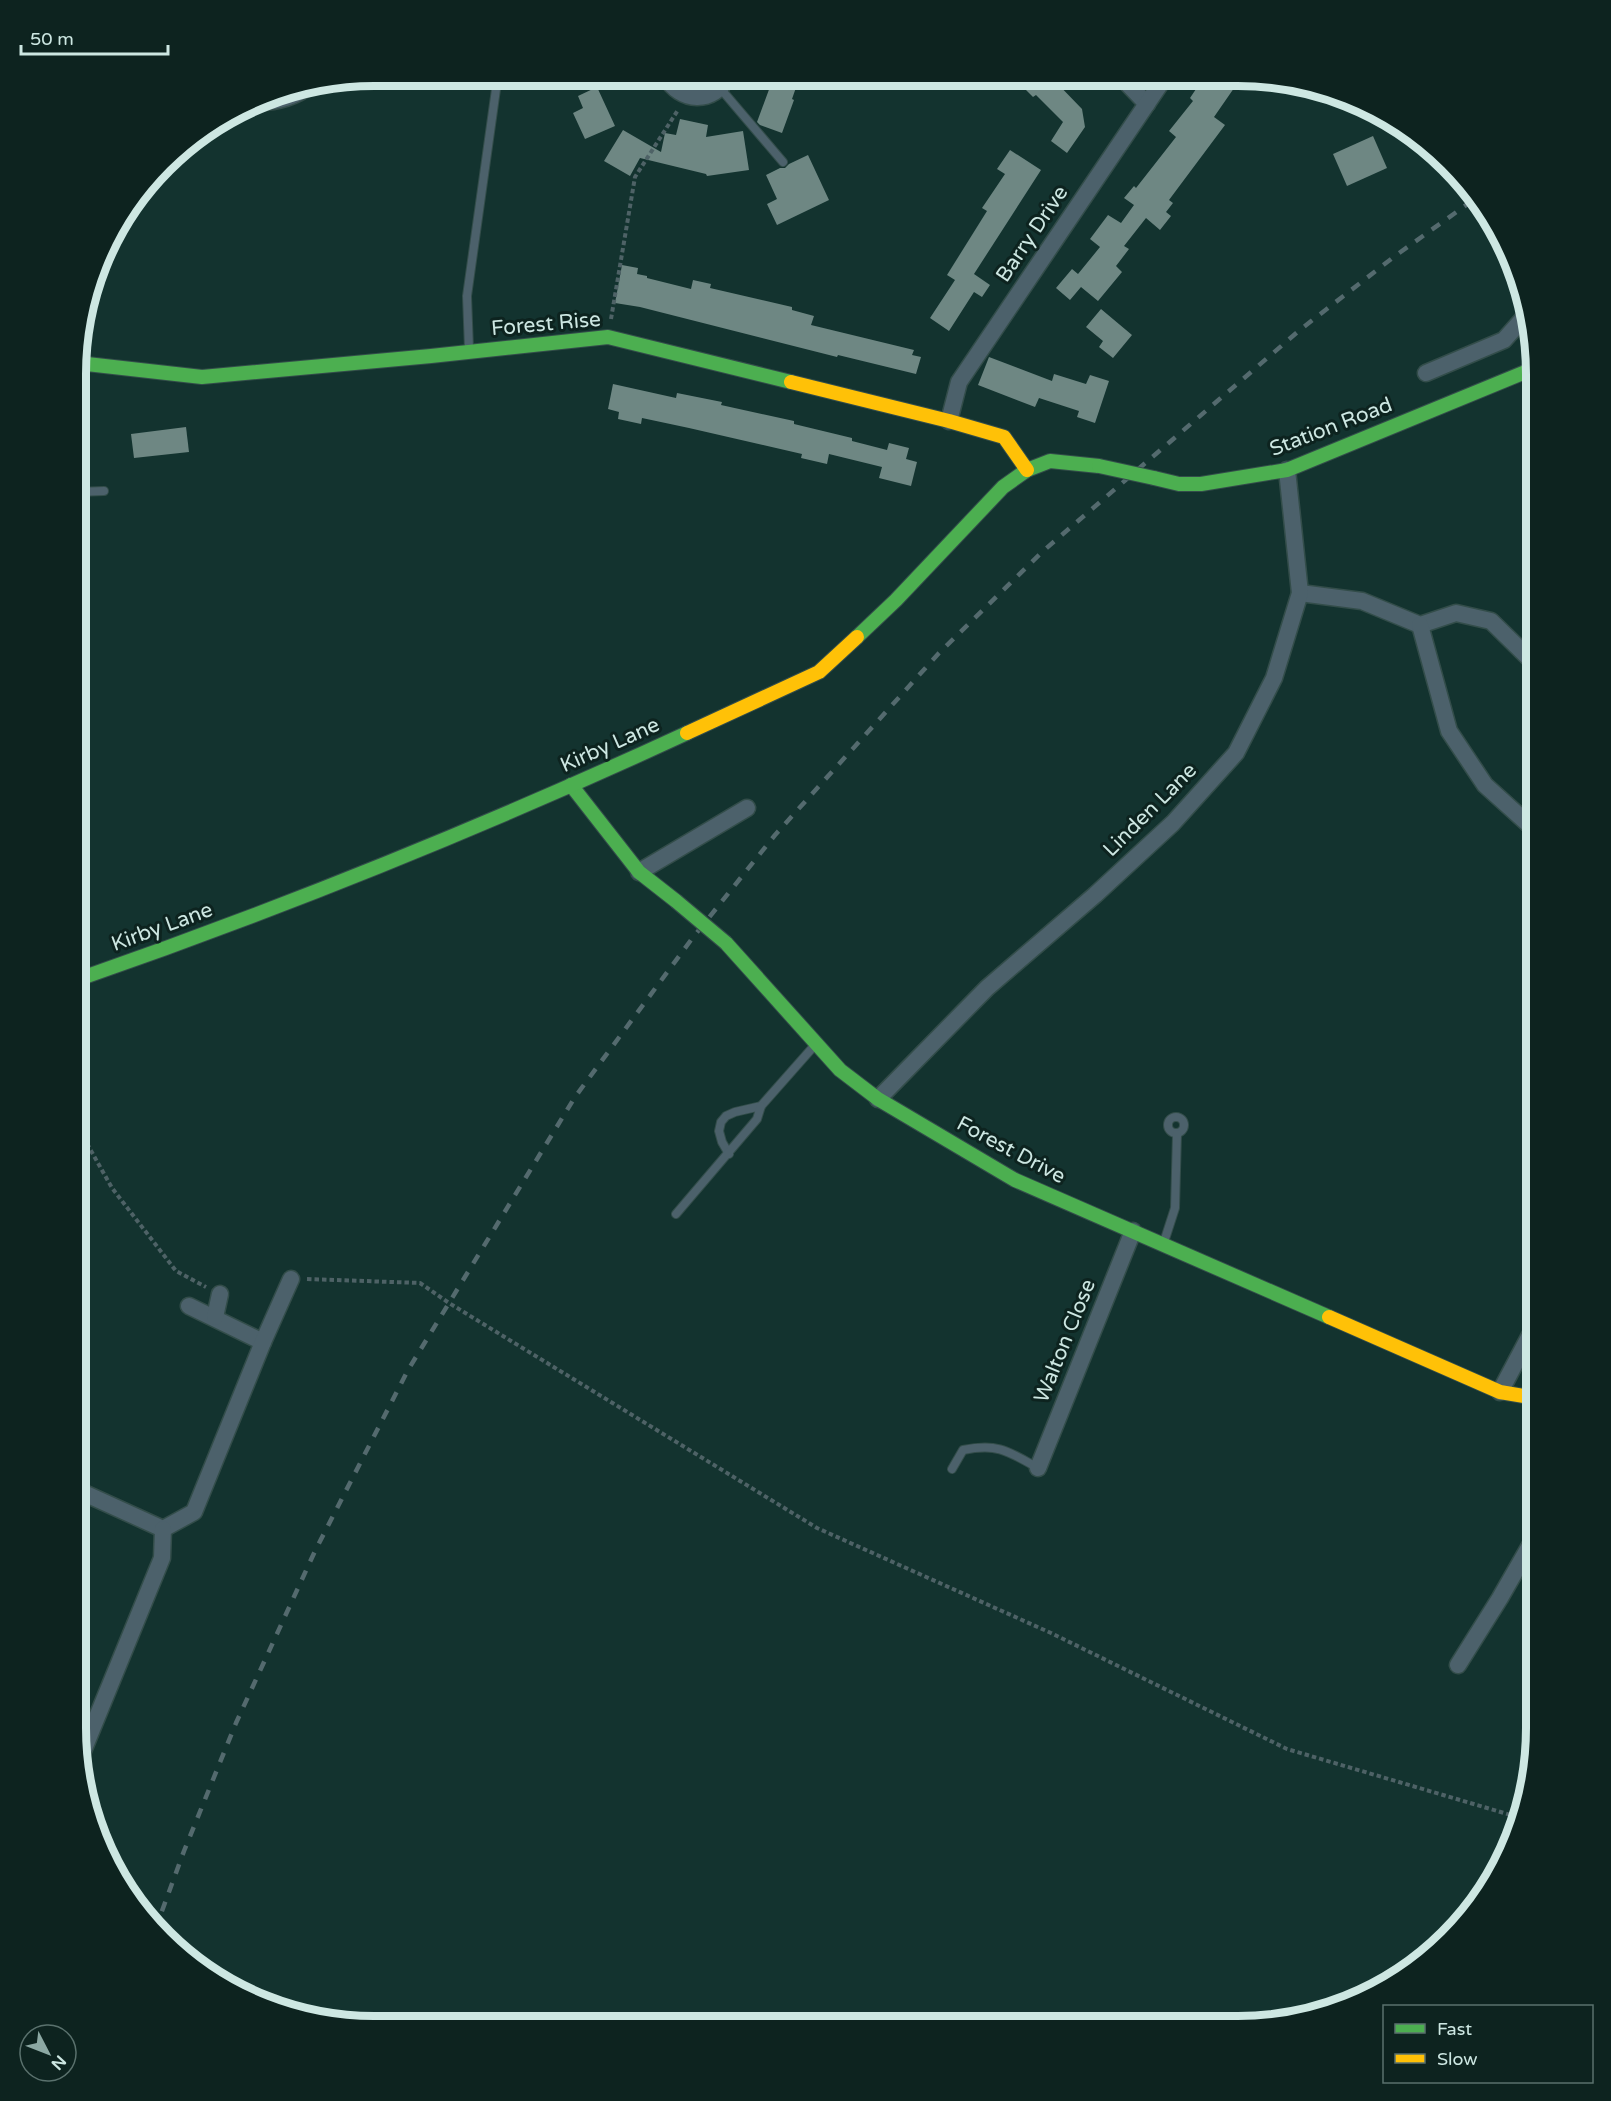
<svg xmlns="http://www.w3.org/2000/svg" width="1611" height="2101" viewBox="0 0 1611 2101" font-family="'Varela Round',sans-serif">
<style>
.green{fill:#563a19}
.building{fill:#6e8783}
.lines{fill:none;stroke-linecap:round;stroke-linejoin:round}
.lane-casing{stroke:#334d4a;stroke-width:10}
.street-casing{stroke:#334d4a;stroke-width:19}
.fast-casing{stroke:#334d4a;stroke-width:16}
.slow-casing{stroke:#334d4a;stroke-width:16}
.path{stroke:#4e6266;stroke-width:4;stroke-dasharray:4.5 3;stroke-linecap:butt}
.lane{stroke:#4c616b;stroke-width:8}
.street{stroke:#4c616b;stroke-width:16}
.fast{stroke:#4caf50;stroke-width:14}
.slow{stroke:#ffc107;stroke-width:14}
.rail{stroke:#546a6e;stroke-width:4.5;stroke-dasharray:10 10;stroke-linecap:butt}
.fast-bridge-casing{stroke:#334d4a;stroke-width:16;stroke-linecap:butt}
.fast-bridge{stroke:#4caf50;stroke-width:14}
.labels{text-anchor:middle;dominant-baseline:central;stroke-width:6;stroke-linejoin:round;paint-order:stroke}
.street-label{font-size:21px;fill:#cde7e2;stroke:#0d231f}
.rim{fill:none;stroke:#cde7e2;stroke-width:8}
</style>
<rect width="100%" height="100%" fill="#13332f"/>
<path class="green" d="M674,76H719C708,91 685,95 674,76Z"/>
<g class="building">
<path d="M774,76H800L792,99L794,100L782,133L760,125L757,122Z"/>
<path d="M1013,77H1054L1052,78L1082,109L1085,127L1067,153L1051,141L1063,122L1036,95L1033,97Z"/>
<path d="M1204,77L1241,78L1214,117L1225,125L1169,200L1173,203L1166,212L1171,216L1160,230L1146,218L1124,246L1129,249L1116,266L1122,272L1098,301L1081,287L1070,300L1056,288L1072,269L1078,274L1100,247L1090,239L1108,215L1121,223L1134,205L1124,198L1134,186L1136,188L1176,137L1169,131L1193,101L1190,98Z"/>
<path d="M597,87L615,126L585,139L573,113L583,108L578,96Z"/>
<path d="M680,119L708,125L706,137L743,131L749,170L707,176L706,174L640,158L630,176L604,161L623,130L661,152L665,133L676,135Z"/>
<path d="M1373,136L1387,168L1347,186L1333,154Z"/>
<path d="M1010,150L1041,170L974,274L990,285L982,297L974,292L949,331L930,318L955,280L947,275L987,211L982,208L1005,174L997,169Z"/>
<path d="M808,155L829,200L777,225L767,204L777,199L766,175L780,168H785L789,164Z"/>
<path d="M622,265L638,268L637,274L647,276V278L691,289L693,280L711,284L710,288L792,307V310L814,316L811,325L914,350L912,355L921,357L916,374L838,355L837,357L640,307L615,303Z"/>
<path d="M1101,309L1132,335L1113,358L1099,347L1103,341L1086,327Z"/>
<path d="M989,357L1052,381L1054,374L1086,384L1090,375L1109,381L1095,423L1077,417L1079,411L1039,398L1035,407L978,385Z"/>
<path d="M613,384L676,398L677,393L722,402L721,405L794,421V424L852,438V441L887,450L889,443L909,448L906,459L917,462L911,486L879,478L882,467L829,454L827,464L801,458L802,454L689,428L642,418L641,424L618,419L619,412L608,409Z"/>
<path d="M186,427L189,452L134,458L131,434Z"/>
</g>
<g class="lines">
<g class="lane-casing">
<g id="lane">
<path d="M720,88L783,162"/>
<path d="M469,349L467,296L498,75"/>
<path d="M77,492L104,491"/>
<path d="M77,777H79"/>
<circle cx="1176" cy="1125" r="8"/>
<path d="M729,1154L722,1142L719,1131L721,1122L726,1116L735,1112L761,1106L814,1046"/>
<path d="M676,1214L757,1119L761,1106"/>
<path d="M1164,1242L1175,1208L1177,1134"/>
<path d="M952,1469L963,1450C998,1443 1008,1451 1038,1468"/>
</g>
</g>
<g class="street-casing">
<g id="street">
<path d="M665,76C680,103 714,105 728,76"/>
<path d="M1121,77L1147,104"/>
<path d="M259,102C278,102 296,96 311,85"/>
<path d="M1426,373L1504,340L1528,313"/>
<path d="M949,421L959,382L1165,77"/>
<path d="M1300,593L1362,601L1420,625L1456,613L1491,621L1535,664"/>
<path d="M1420,625L1449,731L1485,785L1536,831"/>
<path d="M639,872L747,808"/>
<path d="M878,1099L987,988L1095,895L1173,823L1236,753L1274,678L1300,593L1287,470"/>
<path d="M189,1306L263,1342"/>
<path d="M215,1317L220,1294"/>
<path d="M1500,1392L1536,1324"/>
<path d="M1038,1468L1133,1231"/>
<path d="M75,1489L163,1529"/>
<path d="M163,1529L194,1512L263,1342L291,1279"/>
<path d="M1458,1665L1500,1598L1535,1537"/>
<path d="M79,1761L162,1558L163,1529"/>
</g>
</g>
<g class="fast-casing">
<g id="fast">
<path d="M78,363L202,377L431,356L608,337L791,382"/>
<path d="M1154,478L1179,484H1201L1287,470L1535,368"/>
<path d="M857,637L896,600L1003,487L1027,470L1050,461L1099,466"/>
<path d="M571,785L639,872L676,901"/>
<path d="M726,943L840,1070L878,1099L1015,1180L1329,1317"/>
<path d="M76,980C283,908 488,825 687,733"/>
</g>
</g>
<g class="slow-casing">
<g id="slow">
<path d="M791,382L949,421L1004,437L1027,470"/>
<path d="M687,733L819,672L857,637"/>
<path d="M1329,1317L1500,1392L1536,1398"/>
</g>
</g>
<g class="path">
<path d="M611,319L635,177L678,110"/>
<path d="M76,1124L112,1188L176,1271L206,1287"/>
<path d="M307,1279L420,1283L449,1303L817,1528L1051,1633L1287,1749L1521,1818"/>
</g>
<use href="#lane" class="lane"/>
<use href="#street" class="street"/>
<use href="#fast" class="fast"/>
<use href="#slow" class="slow"/>
<path class="rail" d="M155,1930L184,1851L236,1723L315,1551L408,1370L575,1097L691,940L775,835L939,653L1042,552L1301,329L1395,256L1476,198"/>
<g class="fast-bridge-casing">
<g id="fast-bridge">
<path d="M1099,466L1154,478"/>
<path d="M676,901L726,943"/>
</g>
</g>
<use href="#fast-bridge" class="fast-bridge"/>
</g>
<g class="labels">
<g class="street-label">
<text transform="translate(1032 234) rotate(-56)">Barry Drive</text>
<text transform="translate(546 324) rotate(-5)">Forest Rise</text>
<text transform="translate(1331 427) rotate(-21)">Station Road</text>
<text transform="translate(610 745) rotate(-24)">Kirby Lane</text>
<text transform="translate(1150 810) rotate(-45)">Linden Lane</text>
<text transform="translate(162 927) rotate(-20)">Kirby Lane</text>
<text transform="translate(1011 1150) rotate(28)">Forest Drive</text>
<text transform="translate(1065 1341) rotate(-68)">Walton Close</text>
</g>
</g>
<path d="M0 0H1611V2101H0ZM374 86H1238A288 288 0 0 1 1526 374V1728A288 288 0 0 1 1238 2016H374A288 288 0 0 1 86 1728V374A288 288 0 0 1 374 86Z" fill="#0d231f" fill-rule="evenodd"/>
<path class="rim" d="M374 86H1238A288 288 0 0 1 1526 374V1728A288 288 0 0 1 1238 2016H374A288 288 0 0 1 86 1728V374A288 288 0 0 1 374 86Z"/>
<rect x="1383" y="2005" width="210" height="78" fill="#0d231f" stroke="#5a716d" stroke-width="1.5"/>
<rect x="1395" y="2024" width="30" height="9" fill="#4caf50" stroke="#5a716d" stroke-width="1.5"/>
<text x="1437" y="2035" font-size="18" fill="#cde7e2">Fast</text>
<rect x="1395" y="2054" width="30" height="9" fill="#ffc107" stroke="#5a716d" stroke-width="1.5"/>
<text x="1437" y="2065" font-size="18" fill="#cde7e2">Slow</text>
<g transform="translate(48 2053) rotate(132)"><circle r="28" fill="#0d231f" stroke="#5a716d" stroke-width="1.5"/>
<path d="M0-4.5L10 22L0 15L-10 22Z" fill="#8ca8a3"/>
<text y="-9" font-size="16" font-weight="bold" text-anchor="middle" fill="#cde7e2">N</text>
</g>
<path d="M21 45v9h147v-9" fill="none" stroke="#cde7e2" stroke-width="3"/>
<text x="30" y="45" font-size="18" fill="#cde7e2" stroke="#0d231f" stroke-width="4.5" paint-order="stroke">50 m</text>
</svg>
